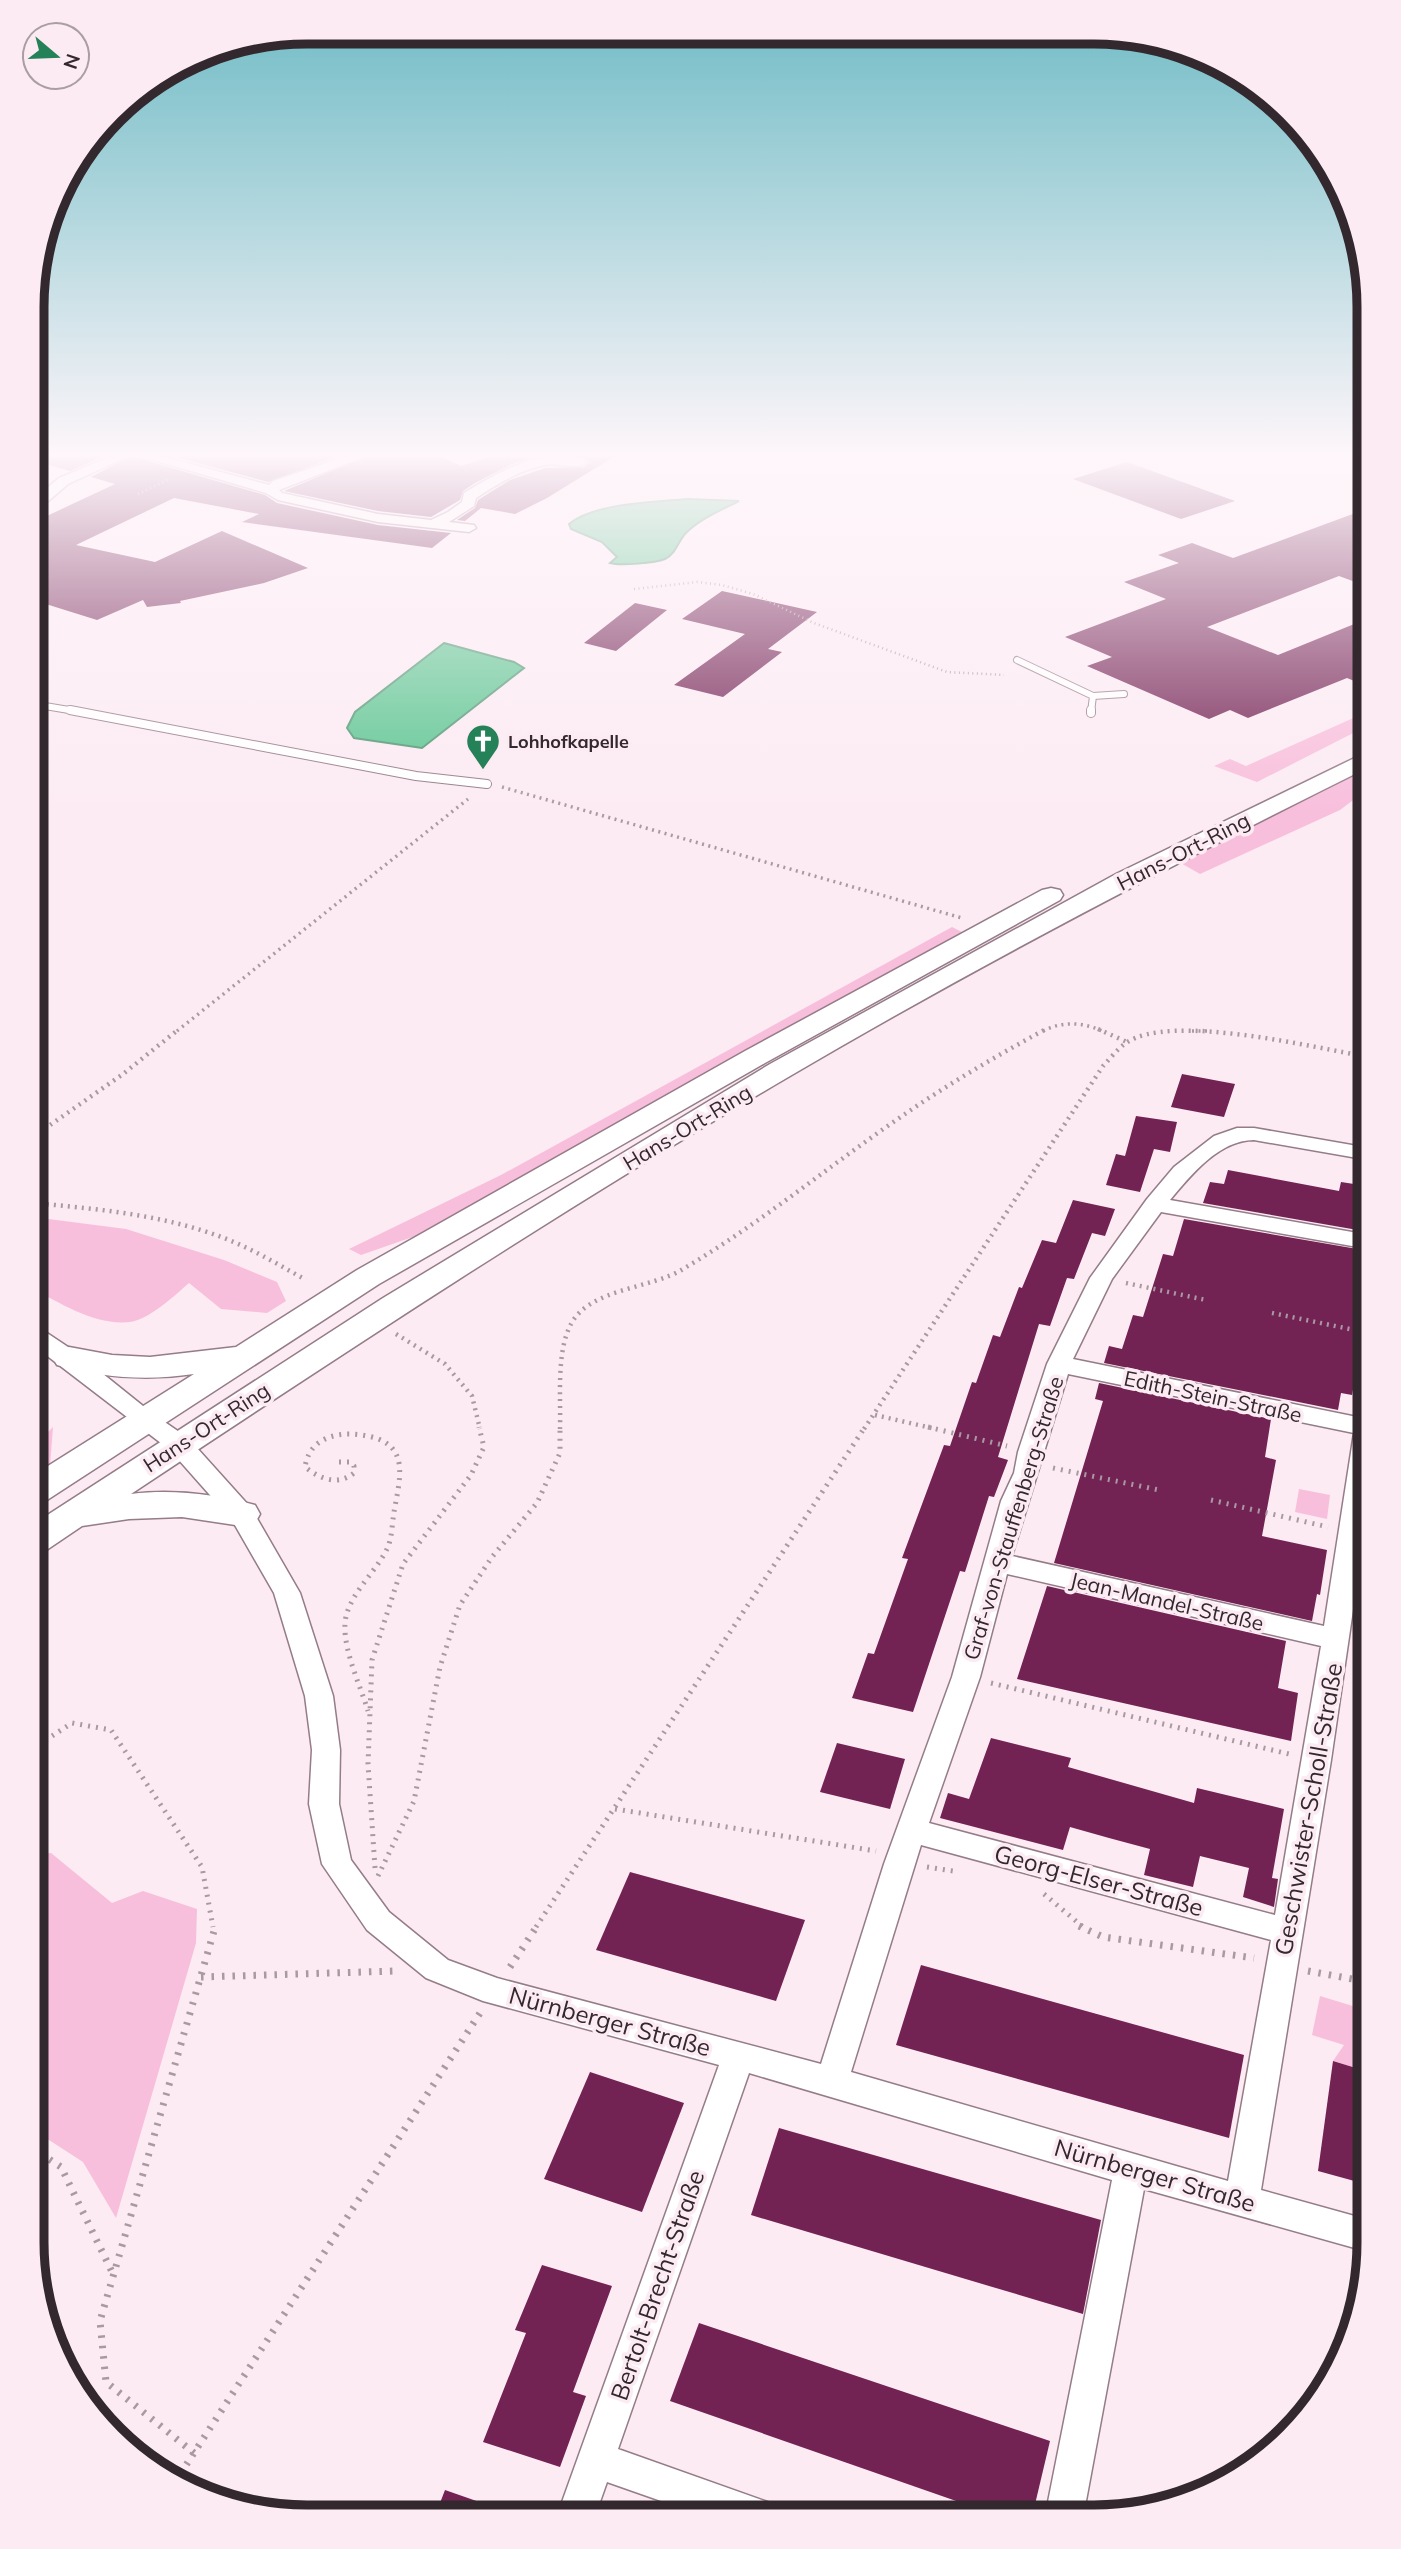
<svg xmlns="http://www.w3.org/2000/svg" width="1401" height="2549" viewBox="0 0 1401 2549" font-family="Mulish,sans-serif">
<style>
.green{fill:#f8bfdc}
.water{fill:#5ac590;stroke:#4e9672;stroke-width:2}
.building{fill:#732254}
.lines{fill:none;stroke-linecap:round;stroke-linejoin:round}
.service-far1-casing{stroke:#957c88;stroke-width:8}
.service-casing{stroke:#957c88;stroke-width:10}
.minor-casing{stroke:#957c88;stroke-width:3}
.secondary-casing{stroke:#957c88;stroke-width:3}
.path-far4{stroke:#a99aa1;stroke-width:2.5;stroke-dasharray:1 3.5;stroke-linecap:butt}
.path-far3{stroke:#a99aa1;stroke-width:3.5;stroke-dasharray:2 4.5;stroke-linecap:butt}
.path-far2{stroke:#a99aa1;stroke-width:4.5;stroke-dasharray:2 5;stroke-linecap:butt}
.path-far1{stroke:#a99aa1;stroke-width:5;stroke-dasharray:2 6;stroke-linecap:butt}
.path{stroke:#a99aa1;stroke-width:7;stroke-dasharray:2.5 8;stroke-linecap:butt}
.service-far1{stroke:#fff;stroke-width:6}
.service{stroke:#fff;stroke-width:8}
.minor{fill:#fff;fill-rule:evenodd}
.secondary{fill:#fff;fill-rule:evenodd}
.labels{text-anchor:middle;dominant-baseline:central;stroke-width:7;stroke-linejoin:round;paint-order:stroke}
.far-poi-label{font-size:18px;font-weight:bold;fill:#32282d;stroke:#fcebf3;text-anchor:start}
.street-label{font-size:21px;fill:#32282d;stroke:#fcebf3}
.near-street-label{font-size:24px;fill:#32282d;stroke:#fcebf3}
.rim{fill:none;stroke:#32282d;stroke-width:9}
</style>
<rect width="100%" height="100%" fill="#fcebf3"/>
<g class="green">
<path d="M1369,711V725L1257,782L1214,766L1230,759L1246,766Z"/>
<path d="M1365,769L1369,788L1340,810L1200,874L1179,862Z"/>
<path d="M952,927L962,932L424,1233L361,1255L349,1249L501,1175Z"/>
<path d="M33,1217L126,1229L224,1260L277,1282L286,1301L267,1313L221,1309L189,1283C174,1296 150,1319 130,1322C96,1326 62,1304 33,1289Z"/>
<path d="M53,1427L50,1466L32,1478V1448Z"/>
<path d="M1299,1489L1330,1495L1327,1519L1295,1512Z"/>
<path d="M51,1853L112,1903L143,1891L197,1909L196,1943L116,2218L83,2162L32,2129V1854Z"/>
<path d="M1320,1996L1369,2011V2072L1333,2061L1344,2045L1312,2035Z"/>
</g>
<g class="water">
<path d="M688,499L739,501C721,510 700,519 686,533C678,541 676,554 665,559C655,563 620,566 610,563L617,557L602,542L571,529L569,524C594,503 655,502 688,499Z"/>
<path d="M444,643L514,662L524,668L422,748L354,738L347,728L355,712Z"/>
</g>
<g class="building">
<path d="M43,456H104L70,471L42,463Z"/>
<path d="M131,456L265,495L277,503L378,525L451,533L432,548L242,522L259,514L174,498L76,545L155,562L222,531L308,568L264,583L180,601L181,603L147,607L143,600L97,620L33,600L34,522L115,484L91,477Z"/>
<path d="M172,456H338L268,482Z"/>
<path d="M368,456H439L461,466L493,456L532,458L512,464L475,483L463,491L460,500L431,517L378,511L284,491Z"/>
<path d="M582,456H615L547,498L515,514L481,508L465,521L457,520L475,508L478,500L510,480L545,468L584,467L590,462Z"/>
<path d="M1127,462L1141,467L1235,501L1181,519L1073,479Z"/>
<path d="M1369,508V587L1339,576L1207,627L1278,655L1369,618V687L1347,678L1248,718L1230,710L1209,719L1087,666L1112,657L1065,637L1166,599L1124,582L1179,563L1158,555L1192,543L1233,558Z"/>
<path d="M722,591L817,612L768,649L782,652L723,697L674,685L745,634L682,619Z"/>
<path d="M635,603L667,610L616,651L584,643Z"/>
<path d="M1182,1074L1235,1084L1224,1117L1171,1107Z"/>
<path d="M1136,1116L1177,1122L1170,1152L1154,1149L1140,1192L1106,1185L1116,1154L1125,1156Z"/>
<path d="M1228,1170L1339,1191L1341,1182L1367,1186L1365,1196H1369V1232L1203,1203L1210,1182L1224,1184Z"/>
<path d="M1073,1200L1115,1209L1105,1236L1092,1233L1074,1279L1067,1278L1050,1326L1039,1324L998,1457L1008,1460L994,1497L989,1496L965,1572L960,1571L913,1712L852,1698L868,1653L874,1654L908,1559L902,1558L944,1445L950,1446L972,1382L976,1383L993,1335L1000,1337L1019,1287L1022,1288L1042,1240L1056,1243Z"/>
<path d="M1184,1219L1369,1251V1267L1353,1360L1358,1361L1352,1395L1341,1393L1338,1410L1104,1363L1109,1346L1122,1349L1133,1315L1143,1317L1163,1254L1173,1256Z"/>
<path d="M1099,1383L1271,1419L1265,1457L1276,1460L1262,1536L1327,1550L1320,1595L1317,1594L1312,1621L1054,1563L1103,1401L1095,1399Z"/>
<path d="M1047,1586L1286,1641L1278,1688L1298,1693L1291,1741L1017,1679Z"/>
<path d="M991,1738L1071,1758L1068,1767L1194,1803L1197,1788L1284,1809L1272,1878L1278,1879L1274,1907L1243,1897L1249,1868L1200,1856L1193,1887L1144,1875L1150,1849L1109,1838L1070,1827L1063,1850L940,1818L948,1793L969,1799Z"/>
<path d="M837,1743L905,1759L890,1809L820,1792Z"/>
<path d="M630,1872L805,1920L776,2001L596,1950Z"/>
<path d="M921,1965L1244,2055L1229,2138L896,2045Z"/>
<path d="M1333,2061L1369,2072V2185L1318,2171Z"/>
<path d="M590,2072L684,2103L642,2212L544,2179Z"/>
<path d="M779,2128L1101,2220L1083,2314L751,2215Z"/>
<path d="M542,2265L612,2286L573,2392L586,2396L560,2467L483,2442L526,2333L515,2330Z"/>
<path d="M699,2323L1050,2441L1032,2517H1002L670,2401Z"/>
<path d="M445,2490L508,2512V2516H435Z"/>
</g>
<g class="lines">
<g class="service-far1-casing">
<g id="service-far1">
<path d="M1017,660L1093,696L1091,712"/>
<path d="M1093,696L1124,694"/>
<path d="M33,704L81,712"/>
</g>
</g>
<g class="service-casing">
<g id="service">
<path d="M70,710L416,776L487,784"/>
<path d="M1091,713V710"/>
</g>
</g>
<g class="minor-casing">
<g id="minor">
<path d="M112,456H129L68,484L39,509L34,510V499L59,478Z"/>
<path d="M140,456H161L269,485L273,481L347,456H366L279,490L282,493L378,514L431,520L448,512L462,502L464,493C497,473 527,455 567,457C575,458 581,457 587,462C577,471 558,462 545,465C519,470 498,484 476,498L474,506L449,522L474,525L476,528L469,532L378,522L278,500L266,493Z"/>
<path d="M1237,1128H1254L1369,1148V1160L1254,1140C1219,1140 1191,1175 1170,1200L1369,1235V1249L1161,1212L1112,1279L1073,1359L1357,1417L1360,1411L1369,1409V1500L1331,1760L1261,2190L1369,2220V2252L1144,2189L1083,2517H1045L1112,2180L749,2073L618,2449L773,2504L779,2517L704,2516L607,2482L595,2516H557L719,2065L483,2001L426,1978L367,1930L322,1864L309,1804L312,1750L305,1696L274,1593L232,1520L170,1450L33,1345V1327L41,1329L77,1353L153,1414L188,1438L251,1508L300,1593L333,1696L340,1750L339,1804L351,1860L389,1912L448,1960L497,1978L821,2064L884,1864L952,1677L1001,1501L1014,1473L1018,1452L1047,1364L1090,1278L1147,1199L1174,1167L1214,1136ZM1068,1374L1354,1433L1324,1626L1012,1556ZM1007,1574L1321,1646L1275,1915L929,1823L980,1677ZM921,1845L1271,1940L1228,2181L851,2072Z"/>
</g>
</g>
<g class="secondary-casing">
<g id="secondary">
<path d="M1369,751V767C1173,864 979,965 790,1076C565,1207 348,1350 131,1494C173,1489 215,1494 255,1505L260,1514L255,1523L242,1526L182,1517L129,1519L82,1526L45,1551L32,1555V1525L383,1298L770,1064L1116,874Z"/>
<path d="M1051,888L1060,890L1063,895L1060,900L765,1063L379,1284L44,1502L32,1505V1476L194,1374C147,1381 103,1378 57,1365L53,1358L57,1351L69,1347L112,1355L150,1357L236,1347L357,1270L745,1051L1042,890Z"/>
</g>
</g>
<g class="path-far4">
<path d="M138,494L170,479"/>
<path d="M634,589L697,582L722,585L753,594L814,623L947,672L1004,675"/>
</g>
<g class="path-far3">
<path d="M502,787L962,918"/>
<path d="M177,1031L468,799"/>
<path d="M1043,1031C1062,1021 1083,1022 1102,1031"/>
<path d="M1192,1031H1210"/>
</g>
<g class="path-far2">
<path d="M1098,1029L1127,1042"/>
<path d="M33,1137L123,1074L179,1029"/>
<path d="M33,1203C99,1209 167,1215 229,1240C256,1251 281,1266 306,1280"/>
<path d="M1126,1283L1206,1300"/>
<path d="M1272,1313L1369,1333"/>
<path d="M396,1334L445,1364L472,1396L480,1429"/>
<path d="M32,1401L49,1413"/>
<path d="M875,1415L936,1429"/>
<path d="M560,1429C561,1398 556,1352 571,1324C590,1288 651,1289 683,1269C761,1223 830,1165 905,1114C950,1083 998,1055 1046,1029"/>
<path d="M864,1429L1103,1066C1110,1059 1117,1049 1126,1043C1170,1012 1315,1048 1369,1057"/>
</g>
<g class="path-far1">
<path d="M928,1427L1007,1446"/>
<path d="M339,1462H349L354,1466V1473C338,1486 320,1479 305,1467C310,1434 344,1430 372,1437C411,1447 399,1482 394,1512C392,1524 392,1539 387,1549C376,1571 354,1590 347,1613C338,1640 360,1684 368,1711"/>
<path d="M1053,1468L1159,1490"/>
<path d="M1211,1500L1328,1527"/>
<path d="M991,1683L1289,1754"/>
<path d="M32,1749L72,1723L111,1730L202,1867L213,1927"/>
<path d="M615,1809L876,1851"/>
<path d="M927,1867L953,1871"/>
<path d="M375,1868L368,1764L372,1660L403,1564L471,1475L484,1447L479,1427"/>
<path d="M378,1876L414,1801L440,1667L460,1605L492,1557L537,1503L560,1453V1427"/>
<path d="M1044,1894L1083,1927"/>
<path d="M536,1927L865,1427"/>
</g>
<g class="path">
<path d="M1079,1926L1103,1937L1254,1958"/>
<path d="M510,1967L537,1926"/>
<path d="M1308,1971L1369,1982"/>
<path d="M201,1977L396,1971"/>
<path d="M32,2148L61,2167L113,2274"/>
<path d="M194,2453L106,2382L100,2321L214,1931L213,1926"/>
<path d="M175,2482L480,2013"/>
</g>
<use href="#service-far1" class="service-far1"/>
<use href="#service" class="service"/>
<use href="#minor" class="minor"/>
<use href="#secondary" class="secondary"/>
</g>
<linearGradient id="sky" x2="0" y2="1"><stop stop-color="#6fbbc5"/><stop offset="0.56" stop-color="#fef6fa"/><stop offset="1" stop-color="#fef6fa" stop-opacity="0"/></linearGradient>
<rect width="1401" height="813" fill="url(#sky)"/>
<defs>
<g id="church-pin" transform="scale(1.75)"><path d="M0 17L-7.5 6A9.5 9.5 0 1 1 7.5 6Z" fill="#258158" stroke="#fcebf3"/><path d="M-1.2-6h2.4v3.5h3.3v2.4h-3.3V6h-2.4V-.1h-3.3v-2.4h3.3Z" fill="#fff"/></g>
</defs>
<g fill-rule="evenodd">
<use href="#church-pin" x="483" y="741"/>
</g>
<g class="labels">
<g class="far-poi-label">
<text x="508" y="741">Lohhofkapelle</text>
</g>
<g class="street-label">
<text transform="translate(1183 851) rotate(-27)">Hans-Ort-Ring</text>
<text transform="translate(687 1127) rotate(-31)">Hans-Ort-Ring</text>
<text transform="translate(1213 1396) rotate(12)">Edith-Stein-Straße</text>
<text transform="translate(206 1427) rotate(-33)">Hans-Ort-Ring</text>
<text transform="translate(1013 1518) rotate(-73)">Graf-von-Stauffenberg-Straße</text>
<text transform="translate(1167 1601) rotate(13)">Jean-Mandel-Straße</text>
</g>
<g class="near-street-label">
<text transform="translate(1308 1809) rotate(-80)">Geschwister-Scholl-Straße</text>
<text transform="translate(1099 1880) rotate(15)">Georg-Elser-Straße</text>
<text transform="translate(610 2021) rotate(15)">Nürnberger Straße</text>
<text transform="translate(1155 2175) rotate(16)">Nürnberger Straße</text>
<text transform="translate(657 2285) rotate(-71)">Bertolt-Brecht-Straße</text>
</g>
</g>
<path d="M0 0H1401V2549H0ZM307 44H1094A263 263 0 0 1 1357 307V2242A263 263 0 0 1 1094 2505H307A263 263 0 0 1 44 2242V307A263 263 0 0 1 307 44Z" fill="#fcebf3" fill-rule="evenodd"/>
<path class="rim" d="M307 44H1094A263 263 0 0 1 1357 307V2242A263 263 0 0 1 1094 2505H307A263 263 0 0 1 44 2242V307A263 263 0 0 1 307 44Z"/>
<g transform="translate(56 56) rotate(109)"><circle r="33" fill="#fcebf3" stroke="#ab9da4" stroke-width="2"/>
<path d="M0-5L12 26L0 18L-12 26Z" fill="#258158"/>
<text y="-10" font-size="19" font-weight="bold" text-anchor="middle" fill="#32282d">N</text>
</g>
</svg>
